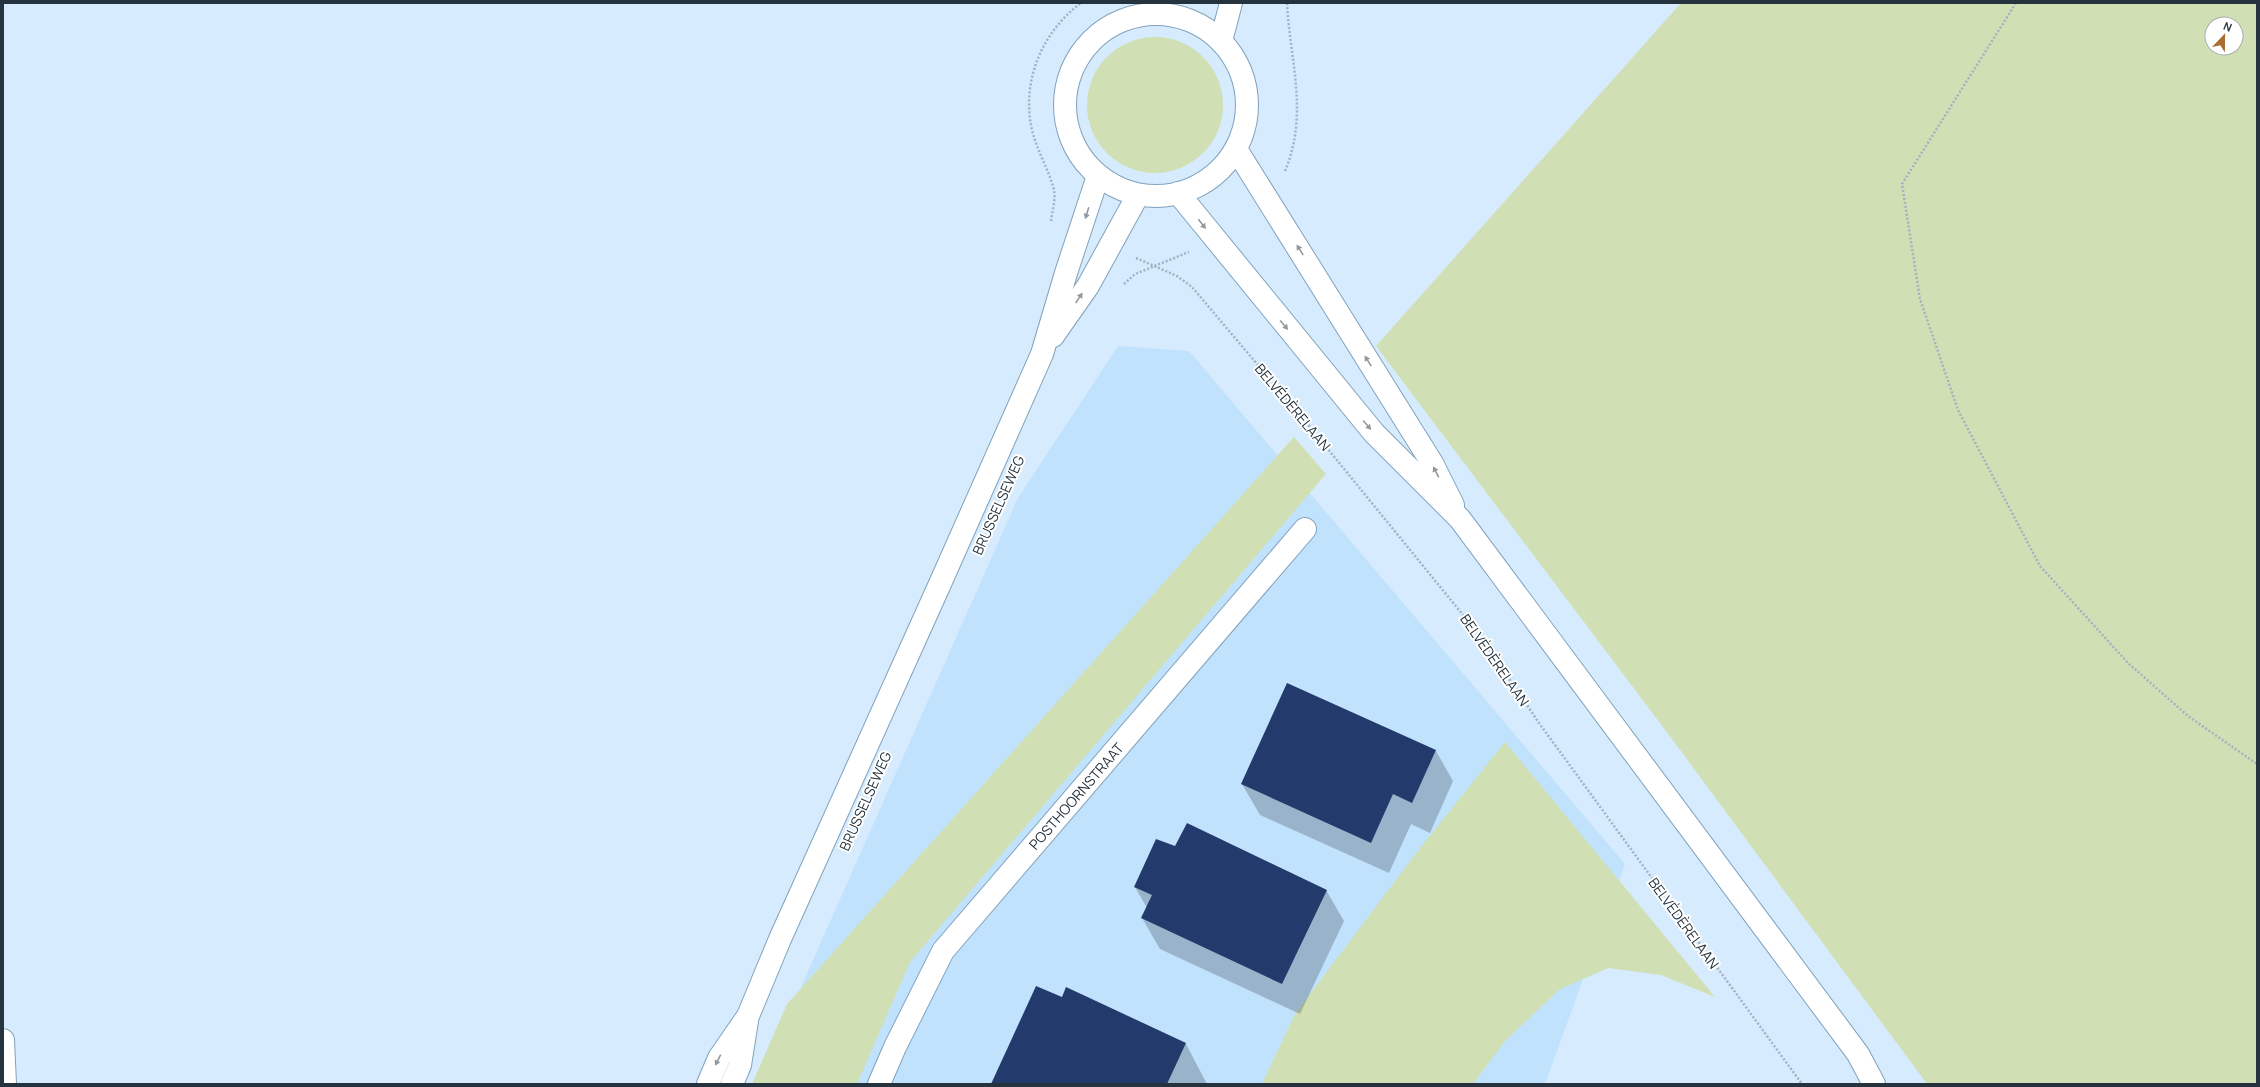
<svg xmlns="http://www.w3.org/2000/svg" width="2260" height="1087" viewBox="0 0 2260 1087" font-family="Manrope,sans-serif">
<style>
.built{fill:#c0e2fd}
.green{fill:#d0e0b4;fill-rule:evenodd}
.shadow{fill:#0003}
.building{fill:#233a6c}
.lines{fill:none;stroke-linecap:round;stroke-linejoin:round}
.street-casing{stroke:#80a2bd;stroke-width:24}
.secondary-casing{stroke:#80a2bd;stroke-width:24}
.path{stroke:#a0b3c2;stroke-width:2.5;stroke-dasharray:2 2;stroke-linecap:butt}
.street{stroke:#fff;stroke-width:22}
.secondary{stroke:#fff;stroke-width:22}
.oneway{fill:#92999e}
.labels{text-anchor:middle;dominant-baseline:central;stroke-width:4;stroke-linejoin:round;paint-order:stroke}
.street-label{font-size:14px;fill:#25333e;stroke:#fff}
</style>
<rect width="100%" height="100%" fill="#d6ebfd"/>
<path class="built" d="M1118,346L1189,351L1625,864L1545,1084H758L1018,498Z"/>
<g class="green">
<path d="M1681,3H2257V1084H1927L1669,735L1376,346ZM2212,24H2236V48H2212Z"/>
<circle cx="1155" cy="105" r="68"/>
<path d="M1294,437L1326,474L910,962L857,1084H752L787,1004Z"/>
<path d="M1505,742L1715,997L1661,975L1608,968L1560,989L1505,1041L1473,1084H1262L1295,1014L1417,852Z"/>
</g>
<g class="shadow">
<path d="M1436,751L1453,781L1430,833L1411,824L1389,873L1260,815L1242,784Z"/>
<path d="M1176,847L1326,890L1344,921L1300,1014L1160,949L1142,918L1147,908L1135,887Z"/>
<path d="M1062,999L1186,1044L1207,1084H992Z"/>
</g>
<g class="building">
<path d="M1287,683L1436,750L1412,803L1393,794L1371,843L1241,784Z"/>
<path d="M1187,823L1327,890L1282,984L1141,918L1152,895L1134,887L1156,839L1175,846Z"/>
<path d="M1036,986L1062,997L1066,987L1186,1043L1167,1084H991Z"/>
</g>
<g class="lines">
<g class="street-casing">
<g id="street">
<path d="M3,1040L5,1084"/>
<path d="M879,1084L895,1047L943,951L1305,529"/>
</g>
</g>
<g class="secondary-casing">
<g id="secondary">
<circle cx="1156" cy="105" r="91"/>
<path d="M1221,41L1231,3"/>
<path d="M1236,149L1432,463L1453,505"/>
<path d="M1178,193L1374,433L1460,519L1858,1054L1874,1084"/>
<path d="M1053,336L1088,286L1138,195"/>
<path d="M708,1084L719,1058L748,1016L780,939L939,586L1042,354L1066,273L1098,176"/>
<path d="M732,1084L740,1065L747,1021"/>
</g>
</g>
<g class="path">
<path d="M2016,3L1902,184L1920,299L1958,410L2040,566L2128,663L2188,716L2257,764"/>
<path d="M1285,171C1309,114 1290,62 1287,3"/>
<path d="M1051,221C1052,212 1056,199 1054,190C1049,170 1037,151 1032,130C1021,81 1042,32 1081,3"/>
<path d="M1136,258L1177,276L1192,287L1301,416L1481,637L1539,723L1802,1084"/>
<path d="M1124,284L1135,274L1189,252"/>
</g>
<use href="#street" class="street"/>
<use href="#secondary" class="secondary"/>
</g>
<defs><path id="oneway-solid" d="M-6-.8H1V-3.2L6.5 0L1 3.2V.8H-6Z"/></defs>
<g class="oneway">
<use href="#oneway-solid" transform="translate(1087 213) rotate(107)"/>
<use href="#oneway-solid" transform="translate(1202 224) rotate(52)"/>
<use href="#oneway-solid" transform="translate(1300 250) rotate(-122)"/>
<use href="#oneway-solid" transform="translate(1079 298) rotate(-56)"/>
<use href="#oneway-solid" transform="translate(1284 325) rotate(50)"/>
<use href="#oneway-solid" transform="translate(1368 361) rotate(-122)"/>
<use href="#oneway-solid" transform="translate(1367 425) rotate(50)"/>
<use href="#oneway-solid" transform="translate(1436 472) rotate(-117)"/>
<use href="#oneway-solid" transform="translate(718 1060) rotate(117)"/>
</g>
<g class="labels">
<g class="street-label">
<text transform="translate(1293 407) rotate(50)">BELVÉDÈRELAAN</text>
<text transform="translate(998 505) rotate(-66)">BRUSSELSEWEG</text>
<text transform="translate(1495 660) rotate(55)">BELVÉDÈRELAAN</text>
<text transform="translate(1076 796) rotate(-49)">POSTHOORNSTRAAT</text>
<text transform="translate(865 801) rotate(-66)">BRUSSELSEWEG</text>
<text transform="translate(1684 923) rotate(54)">BELVÉDÈRELAAN</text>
</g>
</g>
<rect width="2260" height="1087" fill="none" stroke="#25333e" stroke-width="8"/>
<g transform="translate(2224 36) rotate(22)"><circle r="19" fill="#ffffff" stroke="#a8adb2"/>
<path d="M0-3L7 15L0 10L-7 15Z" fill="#aa6e30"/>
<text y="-6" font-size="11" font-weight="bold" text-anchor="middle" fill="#25333e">N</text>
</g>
</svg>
